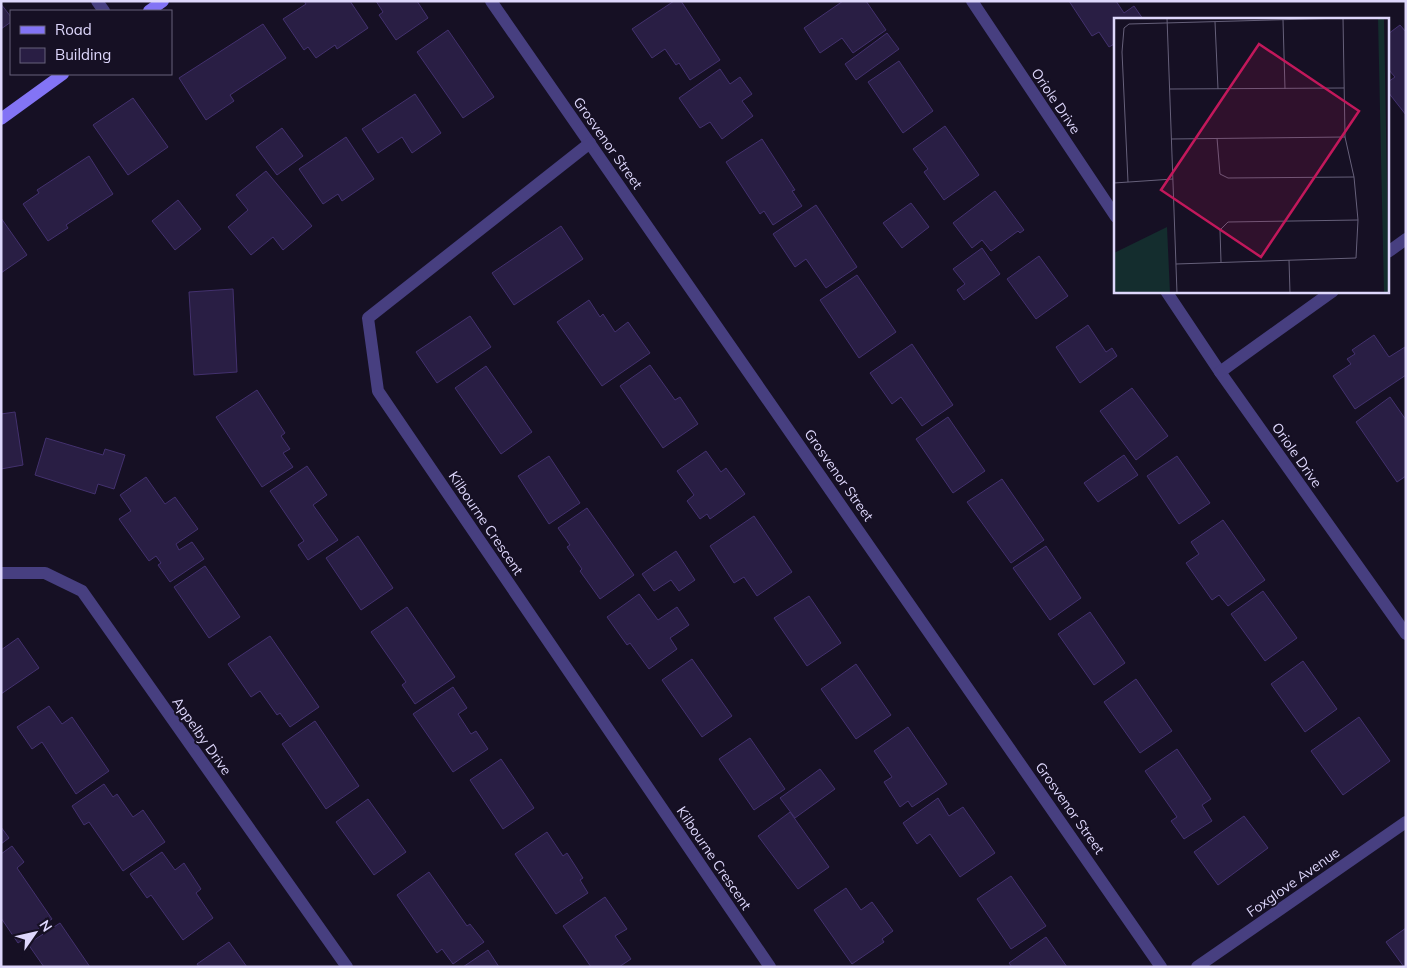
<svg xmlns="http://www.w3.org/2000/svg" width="1407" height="968" viewBox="0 0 1407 968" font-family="Mulish,sans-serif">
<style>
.building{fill:#291e44;stroke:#43316e}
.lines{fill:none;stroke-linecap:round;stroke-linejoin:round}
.street{stroke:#473f80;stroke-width:12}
.secondary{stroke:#8374f5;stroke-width:12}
.labels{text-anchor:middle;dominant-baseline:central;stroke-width:4;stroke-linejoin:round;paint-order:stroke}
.street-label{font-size:14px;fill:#ded7fc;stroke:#161024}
.inset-road{fill:none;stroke:#66607a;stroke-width:1}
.view{fill:#c2185b;fill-opacity:0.15;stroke:#c2185b;stroke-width:2.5}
.inset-edge{fill:none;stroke:#ded7fc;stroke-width:2.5}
</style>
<rect width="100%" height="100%" fill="#161024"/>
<g class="building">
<path d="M304,1H350L368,28L337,49L335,45L316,58L308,47L304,50L283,19L306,4Z"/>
<path d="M376,1H417L428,18L396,40L379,15L383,12Z"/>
<path d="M674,1H681L720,60L690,80L679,63L676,65L665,49L652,58L632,29Z"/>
<path d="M843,1H866L886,30L853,53L842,38L820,53L804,28Z"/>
<path d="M1069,1H1116L1124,13L1134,6L1143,19H1116V43L1109,47L1099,32L1092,36Z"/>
<path d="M1,4L11,17V22L1,29Z"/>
<path d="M263,24L286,58L230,95L234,101L206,120L179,78Z"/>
<path d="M1400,25L1406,32V115L1388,92V82L1395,77L1388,69V34Z"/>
<path d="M448,30L494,97L463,118L417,52Z"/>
<path d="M887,33L899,49L856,80L845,64Z"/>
<path d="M899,61L933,111L903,133L868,82Z"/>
<path d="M720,69L730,84L740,77L752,94L742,101L753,116L722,139L710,122L700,128L679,98Z"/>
<path d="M415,94L441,133L412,153L402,137L378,153L362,129Z"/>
<path d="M133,98L168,147L128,175L93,125Z"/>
<path d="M945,126L979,175L944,200L924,172L928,169L913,149Z"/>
<path d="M282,128L303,156L277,175L256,147Z"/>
<path d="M346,137L374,179L342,201L338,194L323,204L299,169Z"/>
<path d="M762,139L795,190L792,191L802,206L773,225L764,211L760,214L726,162Z"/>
<path d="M89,156L113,194L66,225L68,228L48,241L23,204L39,193L37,190Z"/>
<path d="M266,171L312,226L283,250L273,237L251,255L228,227L248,210L236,195Z"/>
<path d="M995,191L1024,230L1020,233L1018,231L991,251L982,240L972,248L953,223Z"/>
<path d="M178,200L201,229L175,250L152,221Z"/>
<path d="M911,203L929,227L902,248L883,223Z"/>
<path d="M816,205L857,267L826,288L806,259L795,267L773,234Z"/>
<path d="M1,218L27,255L1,273Z"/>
<path d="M561,226L583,259L514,305L492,273Z"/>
<path d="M982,248L1000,274L964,300L957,290L965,284L953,269Z"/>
<path d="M1039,256L1068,296L1036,319L1007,279Z"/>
<path d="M857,275L896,332L859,358L820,300Z"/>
<path d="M233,289L237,372L194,375L189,292Z"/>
<path d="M589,300L600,317L603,314L615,332L628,322L650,353L602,386L557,322Z"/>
<path d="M470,316L491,347L437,383L416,352Z"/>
<path d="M1088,325L1106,352L1112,348L1117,356L1080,383L1056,347Z"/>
<path d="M1374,335L1389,357L1405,347L1406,375L1355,409L1333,376L1351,364L1347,359L1355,354L1352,350Z"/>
<path d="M912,344L953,405L922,426L901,397L892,404L870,373Z"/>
<path d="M650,365L675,400L680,397L698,424L663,448L620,386Z"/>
<path d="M486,366L532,432L501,454L455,388Z"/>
<path d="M1132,388L1168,436L1136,460L1100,411Z"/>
<path d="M257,390L285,433L281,436L290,449L283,453L293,467L262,487L216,417Z"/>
<path d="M1390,397L1406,420V476L1397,482L1356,422Z"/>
<path d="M15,412L23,465L1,469V414Z"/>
<path d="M948,417L985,471L953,493L916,439Z"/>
<path d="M46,438L103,455L105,449L125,455L114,489L98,484L95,494L35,475Z"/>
<path d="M706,451L721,472L726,468L745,494L710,519L707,514L700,519L687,501L694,495L677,471Z"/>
<path d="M1124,455L1138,475L1098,502L1084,483Z"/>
<path d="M549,456L580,503L549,524L518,476Z"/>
<path d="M1177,456L1210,503L1179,524L1147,476Z"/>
<path d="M307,466L327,495L313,505L338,540L308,560L298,545L304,541L270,491Z"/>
<path d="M146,477L165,504L175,497L198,529L176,544L179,550L192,542L204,559L170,582L158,565L161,563L156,556L149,561L119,519L131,511L120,495Z"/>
<path d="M1002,479L1044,540L1011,563L967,502Z"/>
<path d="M587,508L634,575L600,599L580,571L582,569L567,547L570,545L558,528Z"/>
<path d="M754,516L792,572L757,596L744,577L734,583L710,546Z"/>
<path d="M1223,520L1265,580L1228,606L1219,595L1212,600L1186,563L1199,554L1191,542Z"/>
<path d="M358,536L393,588L361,610L326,558Z"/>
<path d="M1046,546L1081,598L1050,620L1013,568Z"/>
<path d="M676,551L695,580L679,591L671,580L654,591L642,574Z"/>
<path d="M205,566L240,617L209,638L174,587Z"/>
<path d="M1263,591L1297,638L1265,661L1231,614Z"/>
<path d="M639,594L658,620L677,607L689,625L670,638L677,649L649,669L630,643L627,645L607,617Z"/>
<path d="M809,596L841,643L807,666L774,618Z"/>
<path d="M407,607L455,677L415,704L402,685L406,682L371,632Z"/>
<path d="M1090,612L1125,663L1094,685L1058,634Z"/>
<path d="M270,636L319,707L290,727L280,713L277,715L260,691L251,697L228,664Z"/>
<path d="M18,638L39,668L1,694V650Z"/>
<path d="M692,659L732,716L702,737L662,680Z"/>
<path d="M1303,661L1337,709L1305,732L1271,684Z"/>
<path d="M856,664L891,715L856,739L821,689Z"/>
<path d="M1136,679L1172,731L1140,753L1104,702Z"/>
<path d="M453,687L467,708L458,714L471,734L476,731L488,749L453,772L413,714Z"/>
<path d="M49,706L62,724L72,717L109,771L76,794L42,742L32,749L17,727Z"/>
<path d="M1359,717L1390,761L1343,795L1311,751Z"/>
<path d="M315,721L359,786L326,809L282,744Z"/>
<path d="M908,727L947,784L912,807L908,801L900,807L884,782L892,777L874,751Z"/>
<path d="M750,738L785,789L754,810L719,759Z"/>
<path d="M1177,749L1211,799L1202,805L1212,821L1184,839L1171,821L1177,817L1145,771Z"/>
<path d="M501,759L534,808L503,829L470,780Z"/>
<path d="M820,769L835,789L795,818L780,798Z"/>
<path d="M104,784L113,797L117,794L133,817L143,810L165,842L123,871L89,822L84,825L72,806Z"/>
<path d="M938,798L949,816L963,807L995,853L960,877L930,834L917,844L903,823Z"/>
<path d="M368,799L406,852L374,875L336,822Z"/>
<path d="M790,812L829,867L798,889L758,836Z"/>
<path d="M1244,816L1268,848L1218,885L1194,852Z"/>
<path d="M1,827L9,838L1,844Z"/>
<path d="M547,832L563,856L567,853L583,878L580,880L588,893L556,914L515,854Z"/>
<path d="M12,846L24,862L17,868L52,919L18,943L1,918V854Z"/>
<path d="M162,852L175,870L184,863L201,889L196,893L213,918L183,940L151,895L147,898L130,874Z"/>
<path d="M429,872L467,926L470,924L484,942L453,964L442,949L437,953L397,895Z"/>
<path d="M1011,876L1046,926L1011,949L977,899Z"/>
<path d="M846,888L861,910L872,902L893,931L882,939L884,942L852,964L814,910Z"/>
<path d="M605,897L627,929L615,936L631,959L619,967H591L563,926Z"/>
<path d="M60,923L90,967H44L28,944Z"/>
<path d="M1406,928V967H1404L1386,942Z"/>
<path d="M1046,937L1067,967H1012L1009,963Z"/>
<path d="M229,942L247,967H199L197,964Z"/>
<path d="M488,950L499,967H463Z"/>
</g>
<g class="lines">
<g class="street">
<path d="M97,1L104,11"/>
<path d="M491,1L1161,967"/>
<path d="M972,1L1116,217"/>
<path d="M590,143L368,318L378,391L770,967"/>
<path d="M1388,252L1406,239"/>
<path d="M1166,291L1220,372L1406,634"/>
<path d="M1220,372L1333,291"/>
<path d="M1,573H45L82,591L347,967"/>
<path d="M1197,967L1406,822"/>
</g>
<g class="secondary">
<path d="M149,11L163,1"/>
<path d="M1,119L63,74"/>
</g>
</g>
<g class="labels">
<g class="street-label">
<text transform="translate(1056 101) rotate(56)">Oriole Drive</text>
<text transform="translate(608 143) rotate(55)">Grosvenor Street</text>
<text transform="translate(1297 455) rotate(55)">Oriole Drive</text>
<text transform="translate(839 475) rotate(55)">Grosvenor Street</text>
<text transform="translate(486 523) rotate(56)">Kilbourne Crescent</text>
<text transform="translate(202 736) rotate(55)">Appelby Drive</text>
<text transform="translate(1070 808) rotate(55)">Grosvenor Street</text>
<text transform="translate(714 858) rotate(56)">Kilbourne Crescent</text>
<text transform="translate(1293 882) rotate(-35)">Foxglove Avenue</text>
</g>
</g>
<g transform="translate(1114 18)">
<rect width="275" height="275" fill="#161024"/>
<path d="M264,0H270L275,275H270ZM53,209L56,275H0V235Z" fill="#142d2e"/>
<path class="inset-road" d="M53,0L63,275M169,2L171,71M101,4L104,71M56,71L230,70M103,120L106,156L114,160L240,159M57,121L231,119M14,164L8,34L10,10L15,6L230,0M0,165L59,161M175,242L176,275M107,244L106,212L114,204L244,202M62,246L242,240L244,202L240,159L231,119L229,0"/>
<path class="view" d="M145,26L245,93L147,239L47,172Z"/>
<rect width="275" height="275" class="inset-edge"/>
</g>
<rect width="1407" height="968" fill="none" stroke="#ded7fc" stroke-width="5"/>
<rect x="10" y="10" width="162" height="65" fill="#161024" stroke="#66607a"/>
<rect x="20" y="26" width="25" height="8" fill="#8374f5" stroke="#66607a"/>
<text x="55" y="35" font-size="15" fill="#ded7fc">Road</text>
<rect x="20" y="48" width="25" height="15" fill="#291e44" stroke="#66607a"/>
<text x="55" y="60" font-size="15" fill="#ded7fc">Building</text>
<g transform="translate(35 933) rotate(56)" stroke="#161024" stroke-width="4" paint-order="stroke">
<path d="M0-4L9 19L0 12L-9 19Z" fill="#ded7fc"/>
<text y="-8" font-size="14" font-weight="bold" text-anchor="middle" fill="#ded7fc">N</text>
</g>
</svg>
